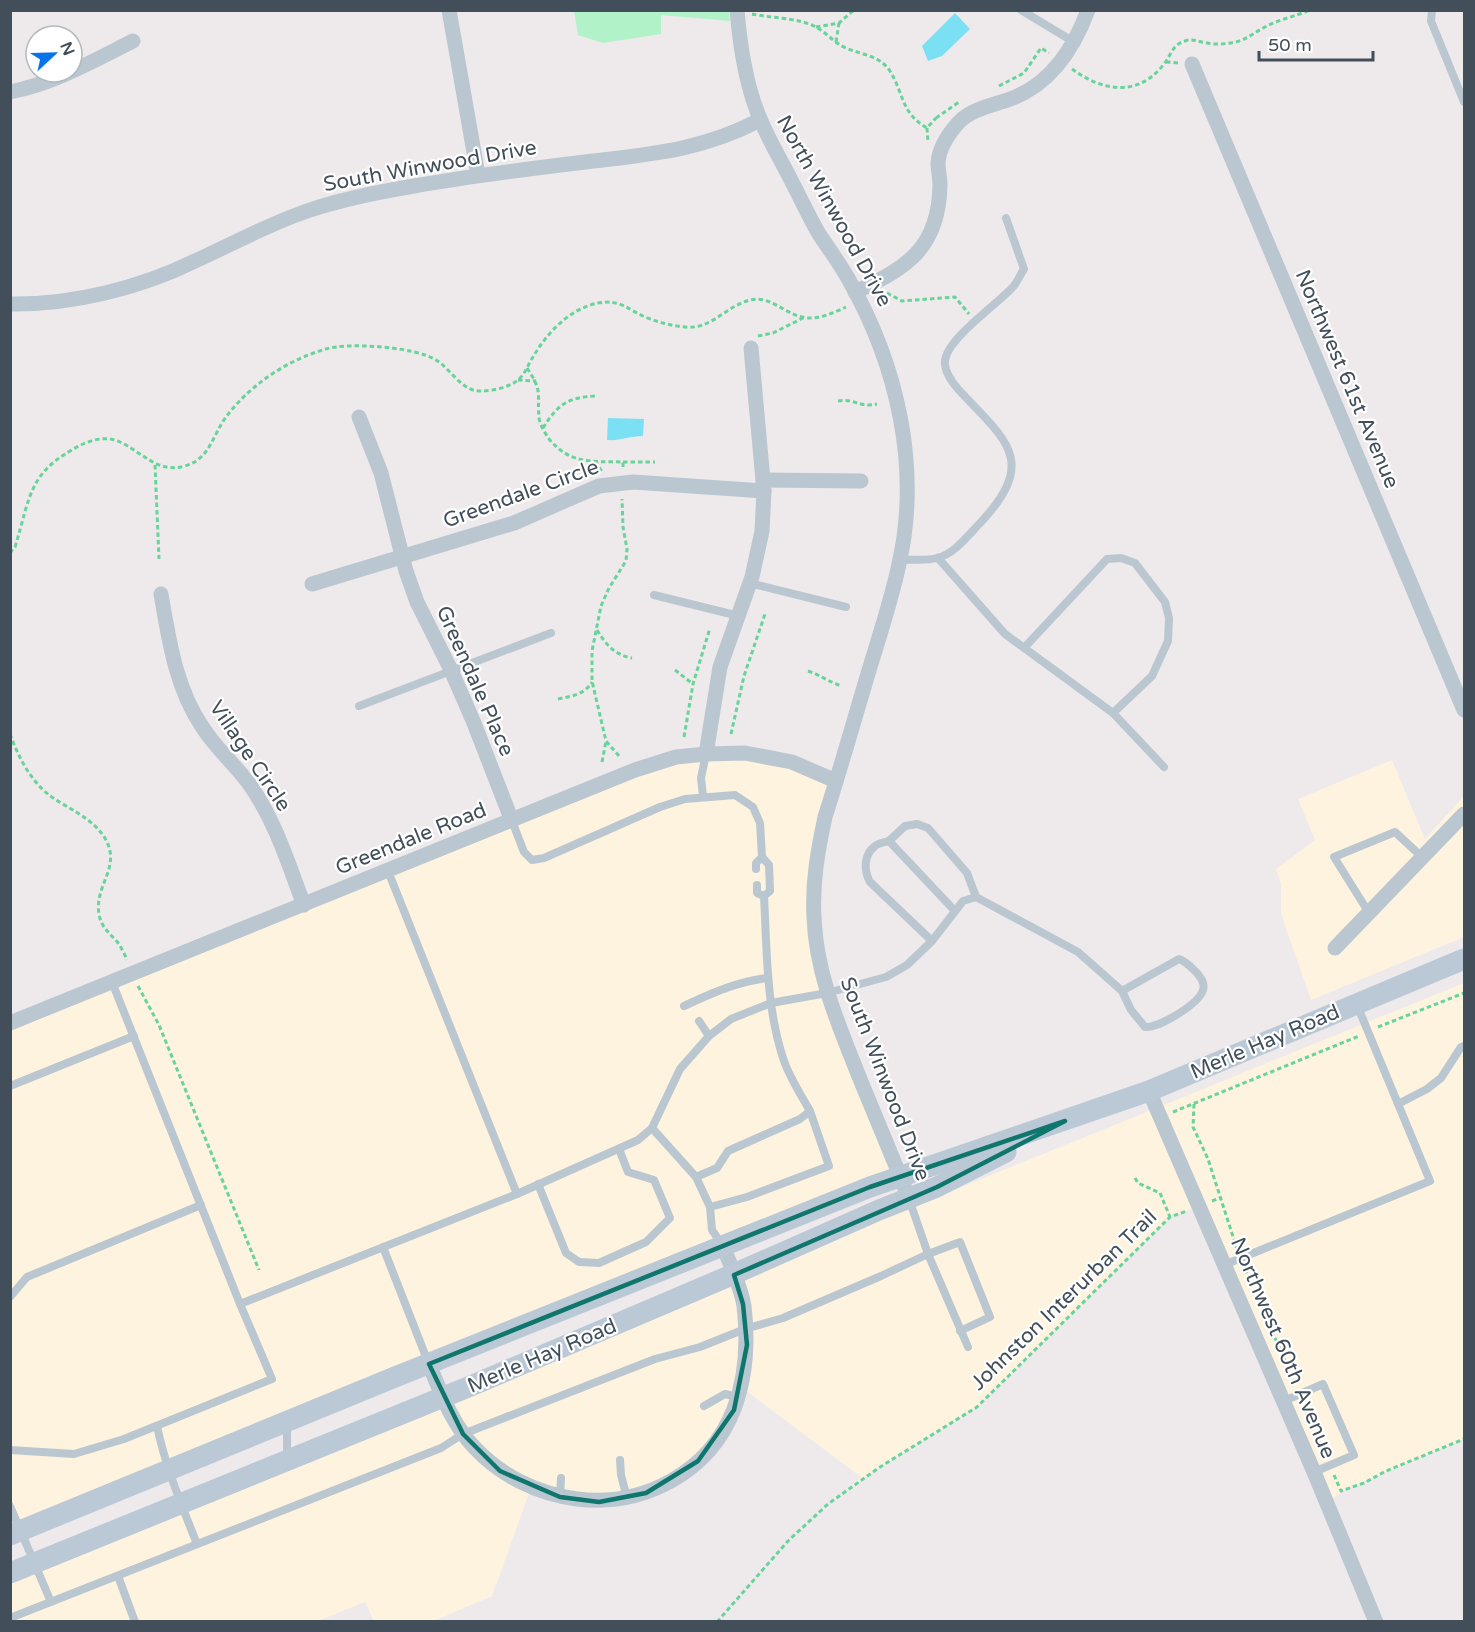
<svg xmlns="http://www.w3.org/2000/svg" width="1475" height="1632" viewBox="0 0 1475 1632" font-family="'Varela Round',sans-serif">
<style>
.commercial{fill:#fdf3df}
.green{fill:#b2f2c9}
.water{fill:#7be0f4}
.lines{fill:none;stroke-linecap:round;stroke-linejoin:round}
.path{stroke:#68d39a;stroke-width:3;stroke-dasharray:4.5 3;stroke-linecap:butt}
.lane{stroke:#bac7d0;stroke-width:8}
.street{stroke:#bac7d0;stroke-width:15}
.secondary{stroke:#bbc9d7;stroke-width:21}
.marked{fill:none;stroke:#0f766e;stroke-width:4.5;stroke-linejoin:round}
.labels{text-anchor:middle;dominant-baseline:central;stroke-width:4.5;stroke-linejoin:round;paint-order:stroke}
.street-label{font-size:21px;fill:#424f5a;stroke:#fff}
</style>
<rect width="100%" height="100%" fill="#eeeaeb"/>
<g class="commercial">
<path d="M745,753L836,781L825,817L817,950L900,1176L11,1534L10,1023L635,770Z"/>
<path d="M1392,760L1425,839L1464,796V937L1311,1000L1281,914V884L1276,869L1315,840L1298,799Z"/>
<path d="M1464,983V1439L1344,1490L1327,1503L1198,1206L1170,1217L977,1407L880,1467L845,1491L861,1477L741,1387L698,1461L616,1501L531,1488L492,1596L434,1621H374L365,1602L318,1621L11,1622V1573Z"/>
</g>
<path class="green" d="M574,11H729L730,21L661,15V34L603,43L578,35Z"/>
<g class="water">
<path d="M955,13L970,29L942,56L928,61L922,46Z"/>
<path d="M608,418L644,419L643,436C630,436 620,441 607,440Z"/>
</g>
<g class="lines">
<g class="path">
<path d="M752,14C770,18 800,18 816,27C827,33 834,43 846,48C862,55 879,55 890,71C904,94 901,113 927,128L936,118"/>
<path d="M816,27L839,23L854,10"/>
<path d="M836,42L839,23"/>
<path d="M1166,62L1179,63"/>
<path d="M1072,69C1102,91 1138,98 1164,64C1171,55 1173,44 1185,41C1193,38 1199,42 1207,43C1216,45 1226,44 1235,42C1247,40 1256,31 1267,26C1281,19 1296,16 1310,10"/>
<path d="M999,86L1024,73L1041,48L1049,53"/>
<path d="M936,118L959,102"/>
<path d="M927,128L928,142"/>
<path d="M887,293L902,301L955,297L969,314"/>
<path d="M758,336L773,333L803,318"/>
<path d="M527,368C543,392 537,392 539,418C540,425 545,433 549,439C571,465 592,461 623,462V468"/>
<path d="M518,380L536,381"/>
<path d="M838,401C854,398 859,408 877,404"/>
<path d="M543,428C558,404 568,397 597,396"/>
<path d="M595,461L602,472"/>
<path d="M623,462H655"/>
<path d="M155,465L159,559"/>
<path d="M10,553L15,547C31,495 28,472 81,445C93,439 108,436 120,442C142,452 158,474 185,466C210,459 212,436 226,417C250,385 287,360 326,349C349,342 416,347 436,360C451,369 462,392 481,391C493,391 511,387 519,379C526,373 528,364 533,357C547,333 569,309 598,303C620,299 627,309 645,317C658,322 671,326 685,327C711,330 726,306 750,300C769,295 784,313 802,317C816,321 833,313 846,307"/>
<path d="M597,630C606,645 615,655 632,658"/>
<path d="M675,670L693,684"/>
<path d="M808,671C821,675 830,683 842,686"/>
<path d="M558,699C572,696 584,695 592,682"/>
<path d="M10,734C18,756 30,780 49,795C68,809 94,818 106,840C121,868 94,886 99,914C101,928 111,934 119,944C122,949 125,955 127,960"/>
<path d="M731,734L744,676L765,614"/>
<path d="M684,737L693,684L710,628"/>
<path d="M619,756L606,741L592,681V651L601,606L609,588L626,561L627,549L623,527L622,499"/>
<path d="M602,762L606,741"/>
<path d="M138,986L159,1025L259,1270"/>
<path d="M1378,1027L1464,993"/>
<path d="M1194,1104L1193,1127L1208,1159L1237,1249"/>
<path d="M1173,1112L1359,1036"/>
<path d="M1135,1178L1138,1183L1160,1193L1170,1217"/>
<path d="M1212,1201L1220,1198"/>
<path d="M1245,1269L1295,1384"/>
<path d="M1303,1404L1325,1456"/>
<path d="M1334,1475L1341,1491L1364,1483L1386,1471L1464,1439"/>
<path d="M717,1622L788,1541L828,1504L880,1467L977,1407L1170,1217L1187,1211"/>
</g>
<g class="lane">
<path d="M1021,10L1074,42"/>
<path d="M1432,10L1431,21L1464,102"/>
<path d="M938,558L1005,634L1113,713L1152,676L1168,641L1169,618L1165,602L1135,563L1121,558L1107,559L1024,648"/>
<path d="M900,560C912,559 926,561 937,558C955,554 969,534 982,521C1039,459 1004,439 958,389C952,382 944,371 945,361C947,339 995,306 1012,288C1017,283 1020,275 1024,269L1006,218"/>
<path d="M749,583L846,607"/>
<path d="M654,595L739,616"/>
<path d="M359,706L551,633"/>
<path d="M1113,713L1164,767"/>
<path d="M703,796L701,778L706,754"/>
<path d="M512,821L524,852L532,860L544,858L660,807L685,799L735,795L753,807L760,823L762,857L769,865L770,891L764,896C767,951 766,1008 784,1061C790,1078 801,1095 810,1111L800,1119L728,1151L717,1168L696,1177L652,1128"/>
<path d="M889,841L905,826L917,824L928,828L967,873L976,897"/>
<path d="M756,869V863L762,857"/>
<path d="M388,871L517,1194"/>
<path d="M757,885V893L764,896"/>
<path d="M1369,913L1334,857L1395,832L1422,857"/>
<path d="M932,941L870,882C864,871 863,855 875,846C878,843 885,842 889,841L955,911"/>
<path d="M112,982L240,1304L517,1194L638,1140L652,1128L680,1069L709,1036L731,1019L771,1003L827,993L886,977L907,965L932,941L963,901L976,897L1078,952L1122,991L1131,1010L1145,1027C1159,1028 1199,1004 1203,990C1205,983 1201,978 1197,973C1191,967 1187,962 1179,959L1122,991"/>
<path d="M684,1006C712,993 736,982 767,978"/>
<path d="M699,1021L709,1036"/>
<path d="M10,1086L134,1036"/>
<path d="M1398,1104L1427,1089L1441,1078L1461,1047L1464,1046"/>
<path d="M696,1177L710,1207"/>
<path d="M538,1184L566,1253L579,1262L599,1263L646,1242L670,1218L654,1180L628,1172L619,1149"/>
<path d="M909,1199L928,1254L968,1347"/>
<path d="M721,1243L712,1230L710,1207L747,1197L829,1166L810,1111"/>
<path d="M383,1247L428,1362"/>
<path d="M1224,1265L1430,1181L1357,1005"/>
<path d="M10,1297L27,1277L201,1205"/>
<path d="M1284,1401L1323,1384L1354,1455L1314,1472"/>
<path d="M704,1406L725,1394L738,1397"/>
<path d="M157,1426C165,1466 182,1506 197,1544"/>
<path d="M10,1450L74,1454L124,1439L272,1379L240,1304"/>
<path d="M287,1460V1424"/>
<path d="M620,1460L621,1475L627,1498"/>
<path d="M560,1497L561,1478"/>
<path d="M10,1506L51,1602"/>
<path d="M118,1576L135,1622"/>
<path d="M10,1618L441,1448L463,1434L655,1359L700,1347L745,1329L783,1318L881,1276L928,1254L960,1242L990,1317L960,1331"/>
</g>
<g class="street">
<path d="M449,10L478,175"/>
<path d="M737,10C740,47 746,87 761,121C770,142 782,162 792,182C801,199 809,217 819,234C829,249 840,264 849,280C897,365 921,467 899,564C891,602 878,640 867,677C853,724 840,770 825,817C818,850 812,882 814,917C816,974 839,1026 860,1079C876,1118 893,1158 909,1198"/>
<path d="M1192,64L1464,710"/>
<path d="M10,92C55,83 93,61 133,41"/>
<path d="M855,292C907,268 939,248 940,185C940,178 938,170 938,163C939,148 949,133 959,122C973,108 995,105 1013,98C1051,83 1074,48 1088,10"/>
<path d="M10,304C72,305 140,288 195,261C232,244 269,224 307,211C342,199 378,192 414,186C471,176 527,169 585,162C651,154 700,151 760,120"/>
<path d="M359,417L381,473L406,571L417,602L451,670L474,723L512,821"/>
<path d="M763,480L861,481"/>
<path d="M312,584L514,523L599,486L633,482L764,491"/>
<path d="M161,594C169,641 176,689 203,728C217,750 238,767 252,788C276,823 289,866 304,905"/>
<path d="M706,754L720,667L752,577L762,531L764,491L751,348"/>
<path d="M1335,948L1464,814"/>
<path d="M10,1023L635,770L676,757L706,754L745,753L792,762L836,781"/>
<path d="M1149,1091L1314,1472L1376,1622"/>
<path d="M429,1364C441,1393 452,1424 474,1447C501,1476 538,1494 577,1499C643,1507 709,1473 734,1409C746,1377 748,1340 744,1306C741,1286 730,1265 723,1246"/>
</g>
<g class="secondary">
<path d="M10,1535L395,1377L870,1187L1149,1091L1464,959"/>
<path d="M10,1573L473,1385L734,1274L879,1210L937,1187L1006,1152"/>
</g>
</g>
<path class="marked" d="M1065,1121L937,1187L734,1275L743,1304L747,1345L734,1410L698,1461L646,1493L599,1502L560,1497L500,1471L463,1434L429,1364L870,1187Z"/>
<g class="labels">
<g class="street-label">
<text transform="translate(430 166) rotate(-10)">South Winwood Drive</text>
<text transform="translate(834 211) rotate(61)">North Winwood Drive</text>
<text transform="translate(1347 379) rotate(67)">Northwest 61st Avenue</text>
<text transform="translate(521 494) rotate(-20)">Greendale Circle</text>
<text transform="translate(475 681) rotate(66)">Greendale Place</text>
<text transform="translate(250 756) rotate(56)">Village Circle</text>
<text transform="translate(411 839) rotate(-22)">Greendale Road</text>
<text transform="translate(1265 1042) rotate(-23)">Merle Hay Road</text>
<text transform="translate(885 1079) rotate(69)">South Winwood Drive</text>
<text transform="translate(1064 1300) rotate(-44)">Johnston Interurban Trail</text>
<text transform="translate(1283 1348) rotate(67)">Northwest 60th Avenue</text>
<text transform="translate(542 1356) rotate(-23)">Merle Hay Road</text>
</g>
</g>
<rect width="1475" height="1632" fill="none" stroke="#424f5a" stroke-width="24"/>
<g transform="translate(54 54) rotate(68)"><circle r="28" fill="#ffffff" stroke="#b3b9bd" stroke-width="1.5"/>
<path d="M0-4.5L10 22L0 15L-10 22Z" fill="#0774ec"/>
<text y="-9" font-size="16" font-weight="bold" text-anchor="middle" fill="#424f5a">N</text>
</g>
<path d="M1259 51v9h114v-9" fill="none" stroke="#424f5a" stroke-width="3"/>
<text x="1268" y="51" font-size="18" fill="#424f5a" stroke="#ffffff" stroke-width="4.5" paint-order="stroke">50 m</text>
</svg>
